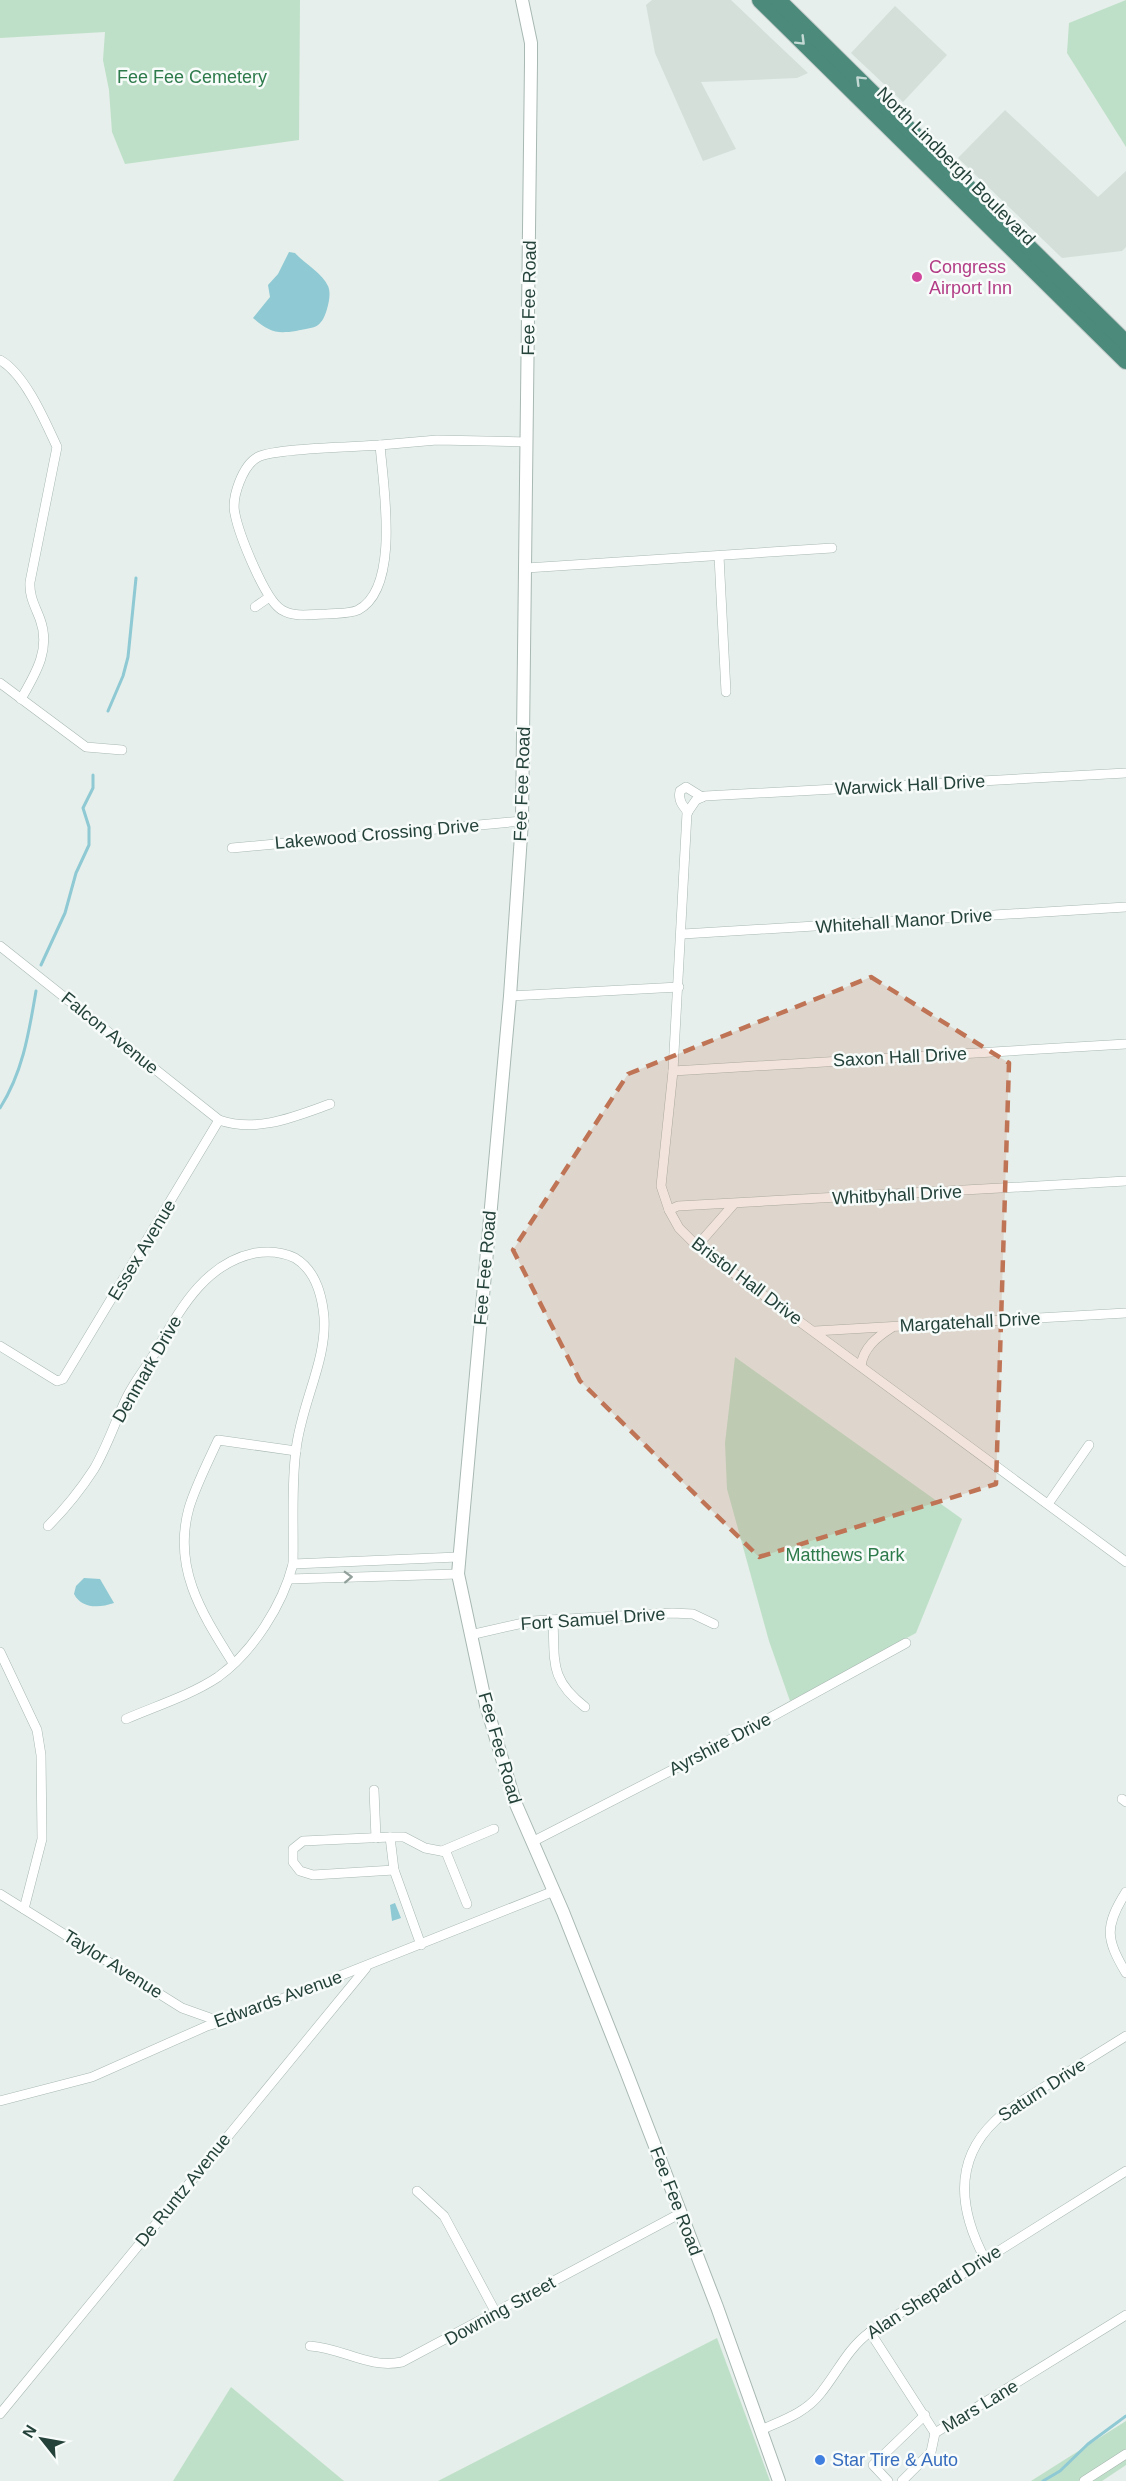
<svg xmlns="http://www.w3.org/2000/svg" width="1126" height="2481" viewBox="0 0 1126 2481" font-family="Helvetica,sans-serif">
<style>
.built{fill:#d4dfda}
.green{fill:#bfe0c8}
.water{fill:#8ec9d4}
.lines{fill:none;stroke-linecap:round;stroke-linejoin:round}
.stream{stroke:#8ec9d4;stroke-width:3}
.minor-casing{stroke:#a8b8b2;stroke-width:10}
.tertiary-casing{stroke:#a8b8b2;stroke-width:14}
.trunk-casing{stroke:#c2cac8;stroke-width:18}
.minor{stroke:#fff;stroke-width:9}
.tertiary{stroke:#fff;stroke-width:12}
.trunk{stroke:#4c8a7c;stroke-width:16}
.oneway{stroke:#c4d9d4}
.oneway2{stroke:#92a09c}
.marked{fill:#c07456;fill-opacity:0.2;stroke:#c07456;stroke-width:4.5;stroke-dasharray:12 8;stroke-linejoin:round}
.hotel-dot{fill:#d1479c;stroke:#f7fbf9;stroke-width:2}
.shop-dot{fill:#3f7fe0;stroke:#f7fbf9;stroke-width:2}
.labels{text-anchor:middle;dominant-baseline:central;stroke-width:5;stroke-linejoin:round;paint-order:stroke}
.park-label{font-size:18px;fill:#2d7a4b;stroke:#f7fbf9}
.street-label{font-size:18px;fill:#24423a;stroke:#f7fbf9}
.hotel-label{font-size:18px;fill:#b23c85;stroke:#f7fbf9;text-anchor:start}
.shop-label{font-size:18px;fill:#366cbe;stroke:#f7fbf9;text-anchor:start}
</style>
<rect width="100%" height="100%" fill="#e6efeb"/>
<g class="built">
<path d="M652,0H731L808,73L797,78L701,82L736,149L703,161L655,53L646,5Z"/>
<path d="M895,6L947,55L903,102L851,53Z"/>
<path d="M1005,110L1098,197L1126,171V247L1122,251L1062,258L958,158Z"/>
</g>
<g class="green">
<path d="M0,0H300L299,140L125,164L112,132L109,90L103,60L105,32L0,38Z"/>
<path d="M1126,0V147L1067,53L1069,23Z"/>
<path d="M735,1357L962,1519L916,1633L790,1701L769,1641L727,1489L725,1443Z"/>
<path d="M717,2338L770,2481H438Z"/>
<path d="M231,2387L344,2481H173Z"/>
<path d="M1126,2421V2465L1102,2481H1031Z"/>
</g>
<g class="water">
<path d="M289,252L295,253C304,263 323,274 328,286C331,293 329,302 327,309C321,330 313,327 296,331C276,334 269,332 253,318L270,297L268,285L278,274Z"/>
<path d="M84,1578L100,1579L114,1603C99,1608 82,1609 74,1594L76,1586Z"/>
<path d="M395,1903L401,1918L392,1921L390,1905Z"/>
</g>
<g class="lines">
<g class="stream">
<path d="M108,711L123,676L128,657L136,578"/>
<path d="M41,965L65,913L76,873L89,845V827L83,808L93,788V775"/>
<path d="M0,1108C23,1072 29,1032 36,991"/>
<path d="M1043,2481L1060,2471L1088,2444L1126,2416"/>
</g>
<g class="minor-casing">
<g id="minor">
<path d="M0,360C25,374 45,421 57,447L30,582C29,596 35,606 40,619C51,649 36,673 21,699"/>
<path d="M380,445C383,484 401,588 358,610C349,614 337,613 327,614C312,614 295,618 282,610C265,601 239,534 235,514C231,497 243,465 258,457C275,448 356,447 380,445Z"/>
<path d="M380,445L437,440L527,442"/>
<path d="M719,556L726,692"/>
<path d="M526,568L832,548"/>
<path d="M255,607L268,598"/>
<path d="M0,683L86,747L122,750"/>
<path d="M1126,773L705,796L696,800L687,813L673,1071L661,1186L669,1210L679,1228L697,1246L1126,1562"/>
<path d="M688,812C682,805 678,800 680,791L686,787L702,797"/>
<path d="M232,848L522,821"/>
<path d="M683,934L1126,907"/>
<path d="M0,946L219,1120C257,1133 294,1117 330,1104"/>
<path d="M510,996L679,987"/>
<path d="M673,1071L1126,1044"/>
<path d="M669,1210L678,1206L1126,1181"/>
<path d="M697,1246L733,1205"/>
<path d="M815,1331L1126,1313"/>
<path d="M0,1346L57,1381L63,1379L219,1120"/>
<path d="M861,1366C863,1348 877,1337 891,1328"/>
<path d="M1048,1504L1089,1445"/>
<path d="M48,1526C65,1509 81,1489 94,1469C107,1447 115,1422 126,1399C133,1384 144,1370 153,1356C178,1314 202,1264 255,1253C268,1251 283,1252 295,1258C315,1270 322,1295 324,1317C327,1361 301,1404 296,1450C291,1487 294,1526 293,1564C283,1604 253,1652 218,1677C191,1695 156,1706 126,1719"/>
<path d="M293,1564L458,1557"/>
<path d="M289,1579L458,1574"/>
<path d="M553,1620C555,1662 549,1679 585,1707"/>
<path d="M470,1635L532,1621L672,1613L693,1614L714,1624"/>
<path d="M0,1652L37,1730L41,1755L42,1839L24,1909"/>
<path d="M233,1663C203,1615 172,1569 189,1508C196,1485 208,1462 218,1440L296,1451"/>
<path d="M374,1790L376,1838"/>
<path d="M1122,1799L1126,1802"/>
<path d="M390,1837L303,1841L293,1849V1862L300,1871L313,1875L394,1870"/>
<path d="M532,1842L711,1750L906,1643"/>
<path d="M442,1851L494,1829"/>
<path d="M1126,1892C1104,1927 1106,1939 1126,1973"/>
<path d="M0,1894L182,2008L210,2018L223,2019"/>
<path d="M421,1945L394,1870L390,1837H404L425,1848L446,1852L467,1904"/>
<path d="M0,2101L92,2077L207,2026L231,2019L554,1891"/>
<path d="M417,2191L444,2216L496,2313"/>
<path d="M985,2259C960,2212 952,2162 995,2121C1009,2107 1028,2098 1044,2087C1071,2070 1099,2053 1126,2036"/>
<path d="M870,2332L935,2433L1126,2315"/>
<path d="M310,2346C343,2348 368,2369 402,2362L681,2213"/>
<path d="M0,2414L366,1968"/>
<path d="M761,2430C783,2420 805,2413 820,2394C838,2372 847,2349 870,2332L1126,2171"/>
<path d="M888,2481L873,2465L925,2415"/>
<path d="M902,2481L931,2452L935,2433"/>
<path d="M1084,2481L1126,2454"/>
</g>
</g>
<g class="tertiary-casing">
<path id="tertiary" d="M522,0L531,43V62L522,821L510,996L458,1574L486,1705L515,1802L563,1912L626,2071L717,2307L779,2481"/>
</g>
<g class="trunk-casing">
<g id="trunk">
<path d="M760,0L1126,361"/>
<path d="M778,0L1126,343"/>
</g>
</g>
<use href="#minor" class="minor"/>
<use href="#tertiary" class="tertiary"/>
<use href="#trunk" class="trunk"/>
</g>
<defs><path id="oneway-chevron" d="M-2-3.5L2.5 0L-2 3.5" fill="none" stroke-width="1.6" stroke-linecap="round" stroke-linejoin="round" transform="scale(1.5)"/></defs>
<g class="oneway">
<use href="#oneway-chevron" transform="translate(801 41) rotate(45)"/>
<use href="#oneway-chevron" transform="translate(860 80) rotate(-135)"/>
</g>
<use class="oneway2" href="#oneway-chevron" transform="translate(348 1577) rotate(-2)"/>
<path class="marked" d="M871,977L1009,1063L996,1484L759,1557L580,1381L513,1250L628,1074Z"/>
<circle class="hotel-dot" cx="917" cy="277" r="6"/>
<circle class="shop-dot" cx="820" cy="2460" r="6"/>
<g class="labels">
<g class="park-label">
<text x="192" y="77">Fee Fee Cemetery</text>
<text x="845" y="1555">Matthews Park</text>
</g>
<g class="street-label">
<text transform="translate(956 166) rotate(45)">North Lindbergh Boulevard</text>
<text transform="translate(529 298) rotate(-89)">Fee Fee Road</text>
<text transform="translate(522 784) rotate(-88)">Fee Fee Road</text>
<text transform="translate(910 785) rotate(-3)">Warwick Hall Drive</text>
<text transform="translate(377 834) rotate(-5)">Lakewood Crossing Drive</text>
<text transform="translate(904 921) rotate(-4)">Whitehall Manor Drive</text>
<text transform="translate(110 1033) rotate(39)">Falcon Avenue</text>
<text transform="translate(900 1057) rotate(-3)">Saxon Hall Drive</text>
<text transform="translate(897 1195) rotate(-3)">Whitbyhall Drive</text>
<text transform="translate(142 1250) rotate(-59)">Essex Avenue</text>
<text transform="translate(485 1268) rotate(-85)">Fee Fee Road</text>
<text transform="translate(747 1281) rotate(37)">Bristol Hall Drive</text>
<text transform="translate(970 1322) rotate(-3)">Margatehall Drive</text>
<text transform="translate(147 1369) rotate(-60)">Denmark Drive</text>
<text transform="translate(593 1619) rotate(-4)">Fort Samuel Drive</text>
<text transform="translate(720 1744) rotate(-28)">Ayrshire Drive</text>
<text transform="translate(500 1748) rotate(74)">Fee Fee Road</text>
<text transform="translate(113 1964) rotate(32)">Taylor Avenue</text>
<text transform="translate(278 1999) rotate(-20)">Edwards Avenue</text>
<text transform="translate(1042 2090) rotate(-33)">Saturn Drive</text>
<text transform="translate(183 2190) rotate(-51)">De Runtz Avenue</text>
<text transform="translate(676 2201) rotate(69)">Fee Fee Road</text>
<text transform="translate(934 2292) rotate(-33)">Alan Shepard Drive</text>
<text transform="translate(500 2311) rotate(-29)">Downing Street</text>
<text transform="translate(980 2406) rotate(-31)">Mars Lane</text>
</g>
<g class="hotel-label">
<text x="929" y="267">Congress<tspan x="929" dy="21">Airport Inn</tspan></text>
</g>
<g class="shop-label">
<text x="832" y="2460">Star Tire &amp; Auto</text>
</g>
</g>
<g transform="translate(42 2439) rotate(301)" stroke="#f7fbf9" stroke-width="4.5" paint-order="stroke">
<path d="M0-4.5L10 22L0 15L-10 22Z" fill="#24423a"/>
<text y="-9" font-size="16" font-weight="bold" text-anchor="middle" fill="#24423a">N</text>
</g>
</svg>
